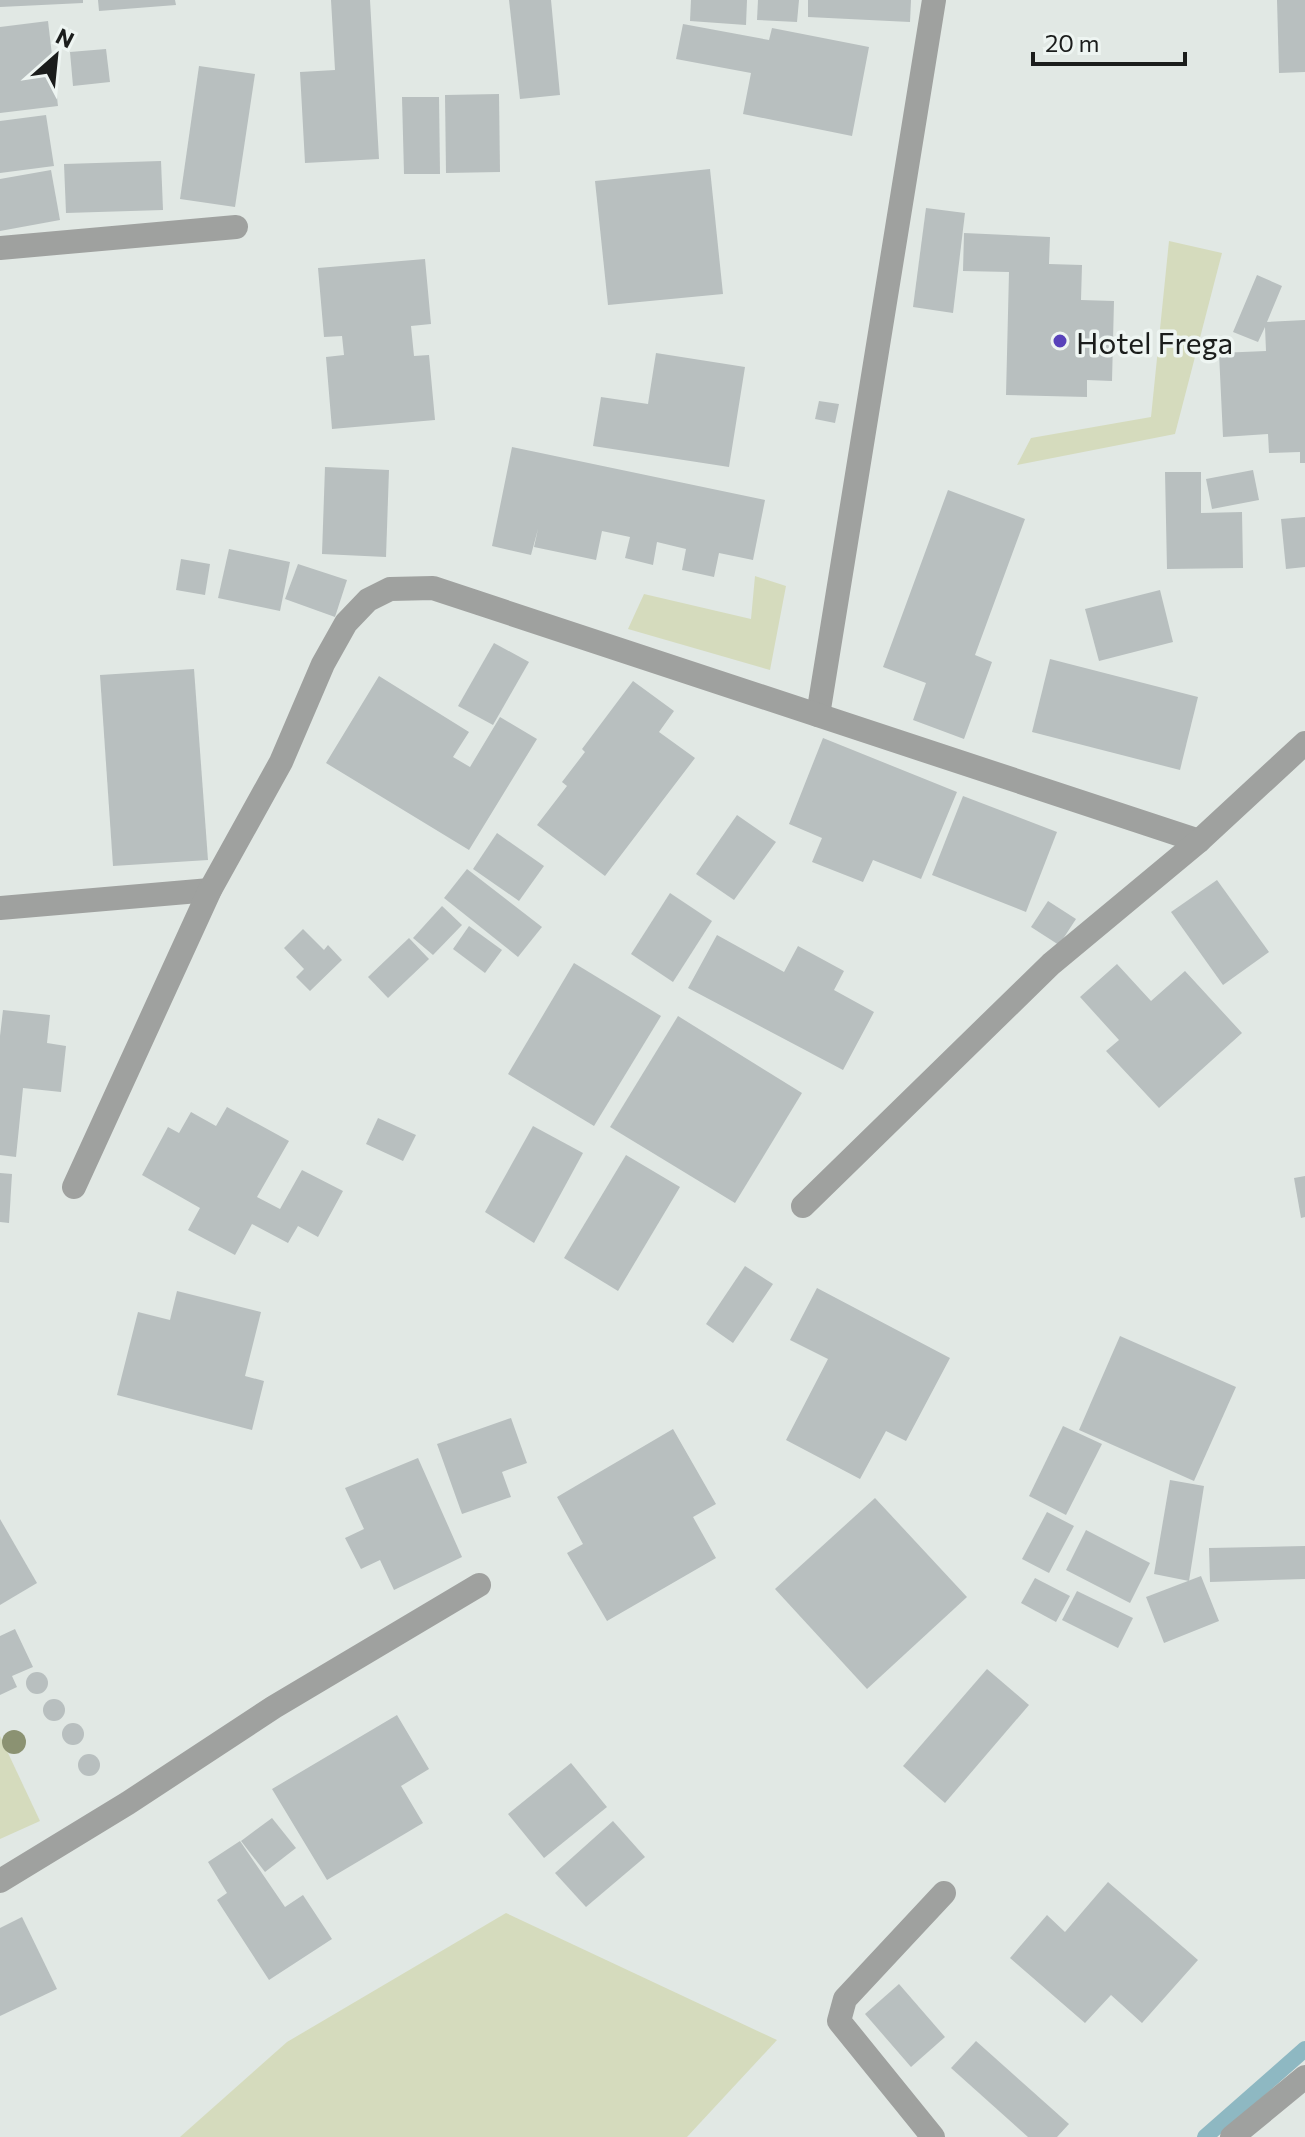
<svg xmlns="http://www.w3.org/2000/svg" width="1305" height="2137" viewBox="0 0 1305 2137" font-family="Commissioner,sans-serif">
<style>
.green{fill:#d5dbbd}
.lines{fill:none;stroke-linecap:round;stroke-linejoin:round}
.stream{stroke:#8eb8c2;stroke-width:16}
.building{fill:#b8bfbf}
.service{stroke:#9fa19f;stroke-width:24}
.minor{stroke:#9fa19f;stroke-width:24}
.tree{fill:#8b9272}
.poi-dot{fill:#5842ba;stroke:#eef5f2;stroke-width:3}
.labels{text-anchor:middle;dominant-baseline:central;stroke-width:7;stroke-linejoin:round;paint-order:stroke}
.poi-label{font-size:30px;fill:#1b1d1c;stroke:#eef5f2;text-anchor:start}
</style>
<rect width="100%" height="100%" fill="#e1e8e4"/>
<g class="green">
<path d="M1169,241L1222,253L1175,434L1017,465L1031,438L1151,417Z"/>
<path d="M755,576L786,586L770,670L628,629L644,594L751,619Z"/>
<path d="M0,1736L40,1821L0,1839Z"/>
<path d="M506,1913L777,2040L687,2137H180L287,2042Z"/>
</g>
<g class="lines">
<path class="stream" d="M1205,2137L1305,2049"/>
</g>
<g class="building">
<path d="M0,0H83V3L0,7Z"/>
<path d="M98,0H175L176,5L99,11Z"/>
<path d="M331,0H370L379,159L305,163L300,72L335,70Z"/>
<path d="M509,0H551L560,95L520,99Z"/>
<path d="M691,0H747L746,25L690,21Z"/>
<path d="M758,0H799L797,22L757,20Z"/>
<path d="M808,0H911L910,22L808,17Z"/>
<path d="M1277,0H1305V72L1279,73Z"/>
<path d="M48,21L58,106L0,113V27Z"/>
<path d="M683,24L769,40L772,28L869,47L852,136L743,114L751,73L676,59Z"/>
<path d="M106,49L110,82L73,86L70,52Z"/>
<path d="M199,66L255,74L235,207L180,199Z"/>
<path d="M499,94L500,172L446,173L445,95Z"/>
<path d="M402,97H439L440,174H404Z"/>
<path d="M46,115L54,166L0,173V121Z"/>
<path d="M161,161L163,210L66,213L64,164Z"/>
<path d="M710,169L723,294L608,305L595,181Z"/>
<path d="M51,170L60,220L0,231V179Z"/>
<path d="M926,208L965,213L953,313L913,307Z"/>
<path d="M964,233L1050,237L1049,264L1082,265L1081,300L1114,301L1112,381L1087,380V397L1006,395L1009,272L963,271Z"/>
<path d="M425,259L431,324L411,326L414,356L429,355L435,420L332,429L326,357L344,355L342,336L324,337L318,268Z"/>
<path d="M1257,275L1282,286L1267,322L1305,320V463H1300V452L1269,453L1268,434L1223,437L1219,353L1266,351L1265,327L1258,342L1233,332Z"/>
<path d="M656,353L745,367L729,467L593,446L601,397L648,404Z"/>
<path d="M819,401L839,404L835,423L815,419Z"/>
<path d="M512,447L765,500L753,560L719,553L714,577L682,570L686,549L657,542L653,565L625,558L630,537L602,531L596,560L534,547L538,529L531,555L492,546Z"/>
<path d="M325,467L389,470L386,557L322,554Z"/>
<path d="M1253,470L1259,500L1212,509L1206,479Z"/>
<path d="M1165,472H1201V513L1242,512L1243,568L1167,569Z"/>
<path d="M948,490L1025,519L975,655L992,662L964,739L913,720L926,683L883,667Z"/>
<path d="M1305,517V567L1286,569L1281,519Z"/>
<path d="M229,549L290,562L280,611L218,598Z"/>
<path d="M181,559L210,564L205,595L176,590Z"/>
<path d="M298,564L347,580L335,617L285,599Z"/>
<path d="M1160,590L1173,642L1099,661L1085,609Z"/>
<path d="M494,643L529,662L493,725L458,706Z"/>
<path d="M1050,659L1198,697L1180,770L1032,732Z"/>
<path d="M194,669L208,860L113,866L100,675Z"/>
<path d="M379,676L469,732L453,757L470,767L500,717L537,739L469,850L326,763Z"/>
<path d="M633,681L674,711L659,732L695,758L605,876L537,825L567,786L562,782L585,752L582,749Z"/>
<path d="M823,738L957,792L921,879L873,860L863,882L812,862L822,838L789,824Z"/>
<path d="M963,796L1057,832L1026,912L932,875Z"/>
<path d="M737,815L776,842L734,900L696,874Z"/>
<path d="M497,833L544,866L519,901L473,869Z"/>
<path d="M467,869L542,927L518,957L444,898Z"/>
<path d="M1217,880L1269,952L1223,985L1171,912Z"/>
<path d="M670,893L712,921L673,982L631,954Z"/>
<path d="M1048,901L1076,919L1059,945L1031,927Z"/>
<path d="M442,906L462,925L433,955L413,938Z"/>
<path d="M469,926L502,950L485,973L453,949Z"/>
<path d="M303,929L324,950L328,945L342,960L310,991L296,977L304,969L284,948Z"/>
<path d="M717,935L784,972L798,946L844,971L834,990L874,1012L843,1070L688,988Z"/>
<path d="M409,938L429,959L388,998L368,977Z"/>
<path d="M574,963L661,1016L594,1126L508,1074Z"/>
<path d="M1117,964L1151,1001L1185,971L1242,1033L1159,1108L1106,1051L1119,1040L1080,997Z"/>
<path d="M3,1010L50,1015L47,1043L66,1046L61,1092L23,1088L16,1157L0,1155V1036Z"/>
<path d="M678,1016L802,1093L735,1203L610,1127Z"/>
<path d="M227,1107L289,1141L257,1197L280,1209L302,1170L343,1191L318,1237L298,1226L288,1243L252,1224L235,1255L188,1230L200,1208L142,1175L168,1127L179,1133L191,1112L216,1126Z"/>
<path d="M378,1118L416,1135L403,1161L366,1144Z"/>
<path d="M533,1126L583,1153L534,1243L485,1212Z"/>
<path d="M626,1155L680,1187L618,1291L564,1258Z"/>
<path d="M0,1173L12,1174L9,1223L0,1222Z"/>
<path d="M1305,1176V1217L1301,1218L1294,1178Z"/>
<path d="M745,1266L773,1284L733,1343L706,1324Z"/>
<path d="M817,1288L950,1358L906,1441L886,1431L860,1479L786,1440L828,1359L790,1340Z"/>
<path d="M177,1291L261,1312L245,1376L264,1381L252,1430L117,1395L138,1312L170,1320Z"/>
<path d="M1120,1336L1236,1387L1194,1481L1079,1430Z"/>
<path d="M511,1418L527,1463L502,1472L511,1497L462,1514L437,1444Z"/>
<path d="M1063,1426L1102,1444L1066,1515L1029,1496Z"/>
<path d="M673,1429L716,1504L693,1517L716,1558L607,1621L567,1553L583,1544L557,1497Z"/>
<path d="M418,1458L462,1557L394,1590L380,1560L361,1569L345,1538L364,1529L345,1488Z"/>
<path d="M1170,1480L1204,1486L1189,1581L1154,1574Z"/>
<path d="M875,1498L967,1597L867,1689L775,1589Z"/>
<path d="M1047,1512L1074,1526L1049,1573L1022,1559Z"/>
<path d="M0,1519L37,1583L0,1605Z"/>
<path d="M1086,1530L1150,1563L1130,1603L1066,1570Z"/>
<path d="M1305,1546V1579L1210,1582L1209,1548Z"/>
<path d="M1201,1576L1219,1621L1164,1643L1146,1597Z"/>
<path d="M1035,1578L1070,1596L1056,1622L1021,1603Z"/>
<path d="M1077,1591L1133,1618L1118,1648L1062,1620Z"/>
<path d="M15,1629L33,1667L12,1676L17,1687L0,1695V1636Z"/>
<path d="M987,1669L1029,1705L945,1803L903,1766Z"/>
<circle cx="37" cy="1683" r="11"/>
<circle cx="54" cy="1710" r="11"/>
<path d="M397,1715L429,1769L401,1786L423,1823L327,1880L272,1789Z"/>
<circle cx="73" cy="1734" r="11"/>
<circle cx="89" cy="1765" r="11"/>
<path d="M571,1763L607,1807L544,1858L508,1814Z"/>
<path d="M272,1818L296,1848L265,1872L241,1841Z"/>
<path d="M613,1821L645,1857L586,1907L555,1873Z"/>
<path d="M240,1841L285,1907L303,1895L332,1939L269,1980L217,1900L227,1893L208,1862Z"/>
<path d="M1108,1882L1198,1960L1142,2023L1111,1995L1085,2023L1010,1958L1047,1915L1065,1932Z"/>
<path d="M22,1917L57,1989L0,2016V1928Z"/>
<path d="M899,1984L945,2037L911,2067L865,2014Z"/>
<path d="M976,2041L1069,2124L1057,2137H1028L951,2068Z"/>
</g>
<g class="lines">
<path class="service" d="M933,2137L839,2021L845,1999L944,1893"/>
<g class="minor">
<path d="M0,248L236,227"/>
<path d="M818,715L934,0"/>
<path d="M0,908L210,890"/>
<path d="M74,1187L210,890L281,762L323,664L346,623L368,600L390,589L433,588L1199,841"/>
<path d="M803,1206L1051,964L1199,841L1305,743"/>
<path d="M0,1881L128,1803L274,1707L479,1585"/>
<path d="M1232,2137L1305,2077"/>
</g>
</g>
<circle class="tree" cx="14" cy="1742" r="12"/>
<circle class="poi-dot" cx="1060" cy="341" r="8"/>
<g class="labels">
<g class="poi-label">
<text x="1076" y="341">Hotel Frega</text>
</g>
</g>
<g transform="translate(56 56) rotate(27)" stroke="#eef5f2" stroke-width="6" paint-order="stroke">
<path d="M0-6L14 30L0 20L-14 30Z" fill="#1b1d1c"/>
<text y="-12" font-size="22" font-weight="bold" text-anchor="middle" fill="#1b1d1c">N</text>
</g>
<path d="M1033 52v12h152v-12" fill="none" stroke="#1b1d1c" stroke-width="4"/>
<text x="1045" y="52" font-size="24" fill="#1b1d1c" stroke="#eef5f2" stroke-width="6" paint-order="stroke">20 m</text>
</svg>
